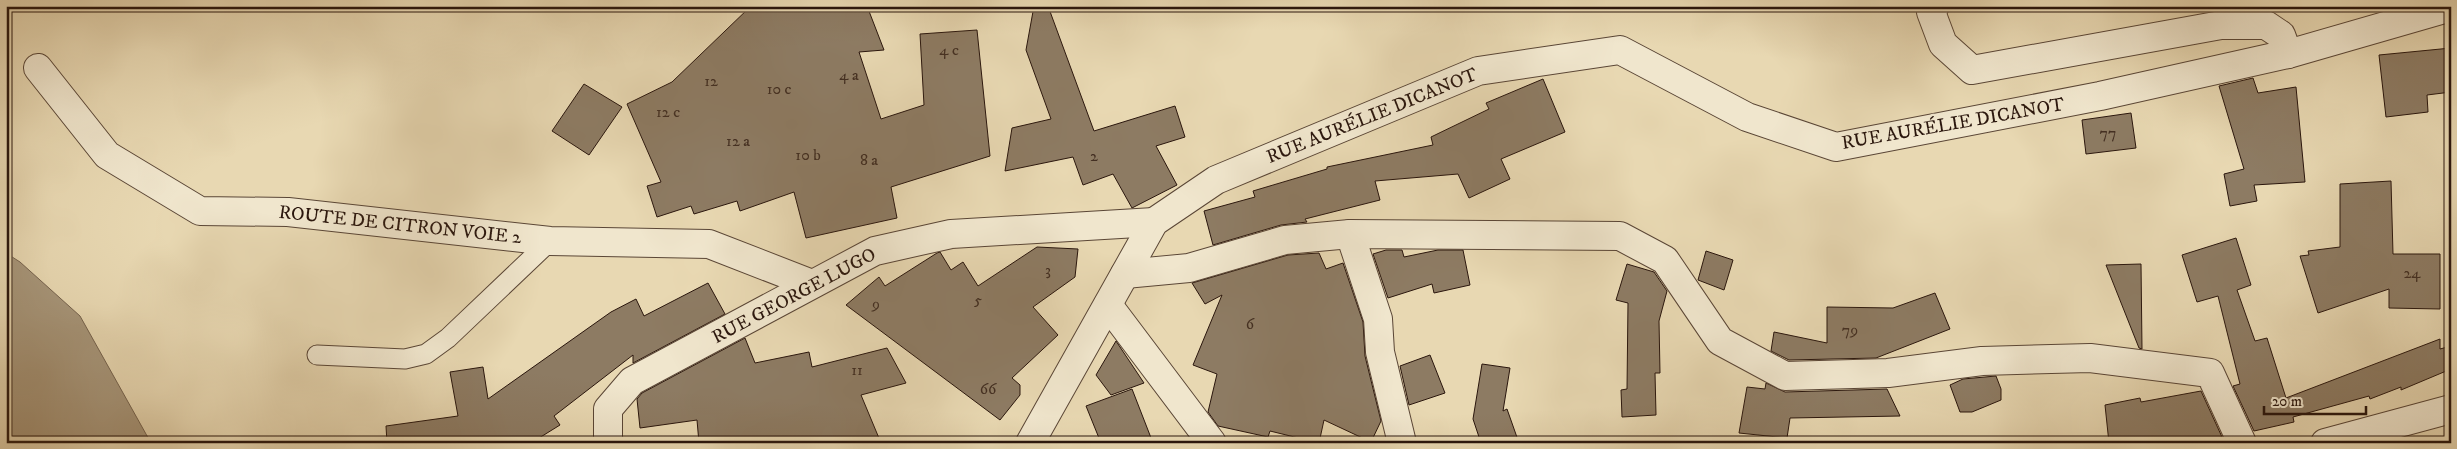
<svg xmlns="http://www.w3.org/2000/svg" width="2457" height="449" viewBox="0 0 2457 449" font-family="'IM FELL DW Pica',serif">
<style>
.water{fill:#a7967a;stroke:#75634e}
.building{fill:#8d7b63;stroke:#2a160d}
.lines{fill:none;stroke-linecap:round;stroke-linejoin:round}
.service-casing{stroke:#5a4636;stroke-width:21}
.minor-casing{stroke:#5a4636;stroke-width:30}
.service{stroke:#f0e6cd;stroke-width:19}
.minor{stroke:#f0e6cd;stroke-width:28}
.labels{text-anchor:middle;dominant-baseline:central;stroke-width:4.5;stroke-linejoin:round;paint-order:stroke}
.number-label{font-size:16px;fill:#432f22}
.street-label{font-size:19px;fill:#2a160d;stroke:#f0e6cd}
</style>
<rect width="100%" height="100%" fill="#e8d8b2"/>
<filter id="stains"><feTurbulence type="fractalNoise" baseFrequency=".004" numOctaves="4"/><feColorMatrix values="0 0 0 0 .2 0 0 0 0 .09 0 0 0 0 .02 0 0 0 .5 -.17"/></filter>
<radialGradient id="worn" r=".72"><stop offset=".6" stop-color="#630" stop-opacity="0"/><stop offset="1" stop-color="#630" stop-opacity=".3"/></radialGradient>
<path class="water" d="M6,253L20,262L80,316L151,443H6Z"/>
<g class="building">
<path d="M751,6H867L884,50L859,52L881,119L924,105L920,34L977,30L990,156L891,187L897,218L806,238L794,192L740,211L737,201L694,214L691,206L657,217L647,186L661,182L627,104L672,82Z"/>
<path d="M1034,6H1048L1094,131L1175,106L1185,137L1156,146L1177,185L1132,208L1113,174L1083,185L1073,157L1005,171L1012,128L1051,119L1026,50Z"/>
<path d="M2451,48V92L2427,95L2428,112L2386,117L2379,55Z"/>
<path d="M2253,78L2258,93L2296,87L2305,182L2254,185L2257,201L2230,206L2224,174L2244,169L2219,86Z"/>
<path d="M1543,79L1565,132L1501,159L1510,179L1469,198L1458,174L1375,181L1380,200L1305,219L1307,222L1281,225L1213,245L1204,211L1255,197L1253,191L1327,169V167L1433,145L1431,137L1489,109L1486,103Z"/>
<path d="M584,84L622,107L589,155L552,131Z"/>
<path d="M2131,113L2136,148L2086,154L2082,120Z"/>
<path d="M2391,181L2393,254H2440V309L2389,308V289L2318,313L2300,256L2309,255L2308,251L2340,247V184Z"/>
<path d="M2236,238L2251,285L2237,290L2255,341L2267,338L2286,398L2440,339V349L2451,346V369L2401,390V387L2370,399L2369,396L2293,417L2294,422L2254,431L2233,386L2240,384L2218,296L2197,302L2182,255Z"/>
<path d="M1037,247L1078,249L1075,277L1033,307L1058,335L1012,378L1020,385V395L1000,420L846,305L879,277L885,286L937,253L940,252L951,270L963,262L978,286Z"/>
<path d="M1386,250H1402L1404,257L1438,250H1463L1470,285L1434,293L1432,284L1388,298L1373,254Z"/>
<path d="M1706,251L1733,260L1724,290L1698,280Z"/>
<path d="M1319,253L1326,269L1343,263L1363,322L1365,356L1381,421L1371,442L1324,420L1319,443L1270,431L1268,437L1218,426L1208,412L1217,374L1193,365L1222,295L1205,304L1192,283L1288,255Z"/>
<path d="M1627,264L1654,272L1667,291L1659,321L1660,373H1655L1656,415L1622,417L1621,390L1627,389L1628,303L1616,300Z"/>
<path d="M2141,264L2142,349L2139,348L2106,265Z"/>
<path d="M708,283L725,314L633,363V355L554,416L560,425L531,443H387L386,426L458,416L450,372L483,367L488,399L611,312L636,299L644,316Z"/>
<path d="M1935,293L1950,329L1876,358L1789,360L1771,351L1774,332L1827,343V307L1893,308Z"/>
<path d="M745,338L755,363L809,352L812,367L887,348L906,383L861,395L881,443H699L697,420L640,428L637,399L642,393Z"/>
<path d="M1116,341L1144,383L1111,395L1096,375Z"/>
<path d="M1430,355L1445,393L1409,405L1400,366Z"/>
<path d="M1482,364L1510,368L1503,411L1507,409L1519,443H1481L1473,419Z"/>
<path d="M1996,376L2001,389V400L1972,412H1960L1950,385L1963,379Z"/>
<path d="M1766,383L1785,392L1887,389L1900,416L1790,418L1787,438L1739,433L1747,387L1765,389Z"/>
<path d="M1132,389L1153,443H1101L1086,406Z"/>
<path d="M2201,391L2222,437L2187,443H2109L2105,405L2140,398L2141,402Z"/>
</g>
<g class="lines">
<g class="service-casing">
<path id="service" d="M317,355L405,359L426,354L448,338L550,241"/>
</g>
<g class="minor-casing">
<g id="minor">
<path d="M1935,6L1931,12L1943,44L1972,70L2221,25H2266L2281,35L2288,54"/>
<path d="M38,68L107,155L200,211L288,212L550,241L709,244L812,284"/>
<path d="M1350,234L1378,319L1380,352L1402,443"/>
<path d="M1125,274L1189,268L1285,240L1350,234L1620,236L1665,260L1720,341L1785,376L1888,373L1982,361L2090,358L2210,373L2242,443"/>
<path d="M1108,305L1212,443"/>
<path d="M608,443V409L632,381L875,251L951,234L1154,222"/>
<path d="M1030,443L1154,222L1216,180L1478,71L1620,50L1747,117L1836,147L2100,96L2288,54L2451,7"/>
<path d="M2325,443L2451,409"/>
</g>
</g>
<use href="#service" class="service"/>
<use href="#minor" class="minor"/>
</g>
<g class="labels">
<g class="number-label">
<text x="949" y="50">4 c</text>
<text x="849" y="75">4 a</text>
<text x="711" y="81">12</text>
<text x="779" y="89">10 c</text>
<text x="668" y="112">12 c</text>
<text x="2108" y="133">77</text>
<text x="738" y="141">12 a</text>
<text x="808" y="155">10 b</text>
<text x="1094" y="156">2</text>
<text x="869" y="160">8 a</text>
<text x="1048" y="270">3</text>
<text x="2412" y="273">24</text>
<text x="978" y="300">5</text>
<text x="876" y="304">9</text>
<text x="1250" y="324">6</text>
<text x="1850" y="330">79</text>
<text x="857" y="370">11</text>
<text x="988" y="389">66</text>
</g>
<g class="street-label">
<text transform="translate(1372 116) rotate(-22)">RUE AURÉLIE DICANOT</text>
<text transform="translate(1953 124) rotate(-10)">RUE AURÉLIE DICANOT</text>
<text transform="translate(400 225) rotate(6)">ROUTE DE CITRON VOIE 2</text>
<text transform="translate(794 296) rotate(-28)">RUE GEORGE LUGO</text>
</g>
</g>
<rect width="2457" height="449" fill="none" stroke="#e8d8b2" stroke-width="25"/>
<rect x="8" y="8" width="2442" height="434" fill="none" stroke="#2a160d" stroke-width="2.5"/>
<rect x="12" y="12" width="2432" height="424" fill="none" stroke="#2a160d"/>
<path d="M2264 406v8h102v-8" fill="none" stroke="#2a160d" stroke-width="2.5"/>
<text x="2272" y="406" font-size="15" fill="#2a160d" stroke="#f0e6cd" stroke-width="4" paint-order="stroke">20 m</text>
<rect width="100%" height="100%" filter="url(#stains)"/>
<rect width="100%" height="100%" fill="url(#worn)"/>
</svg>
